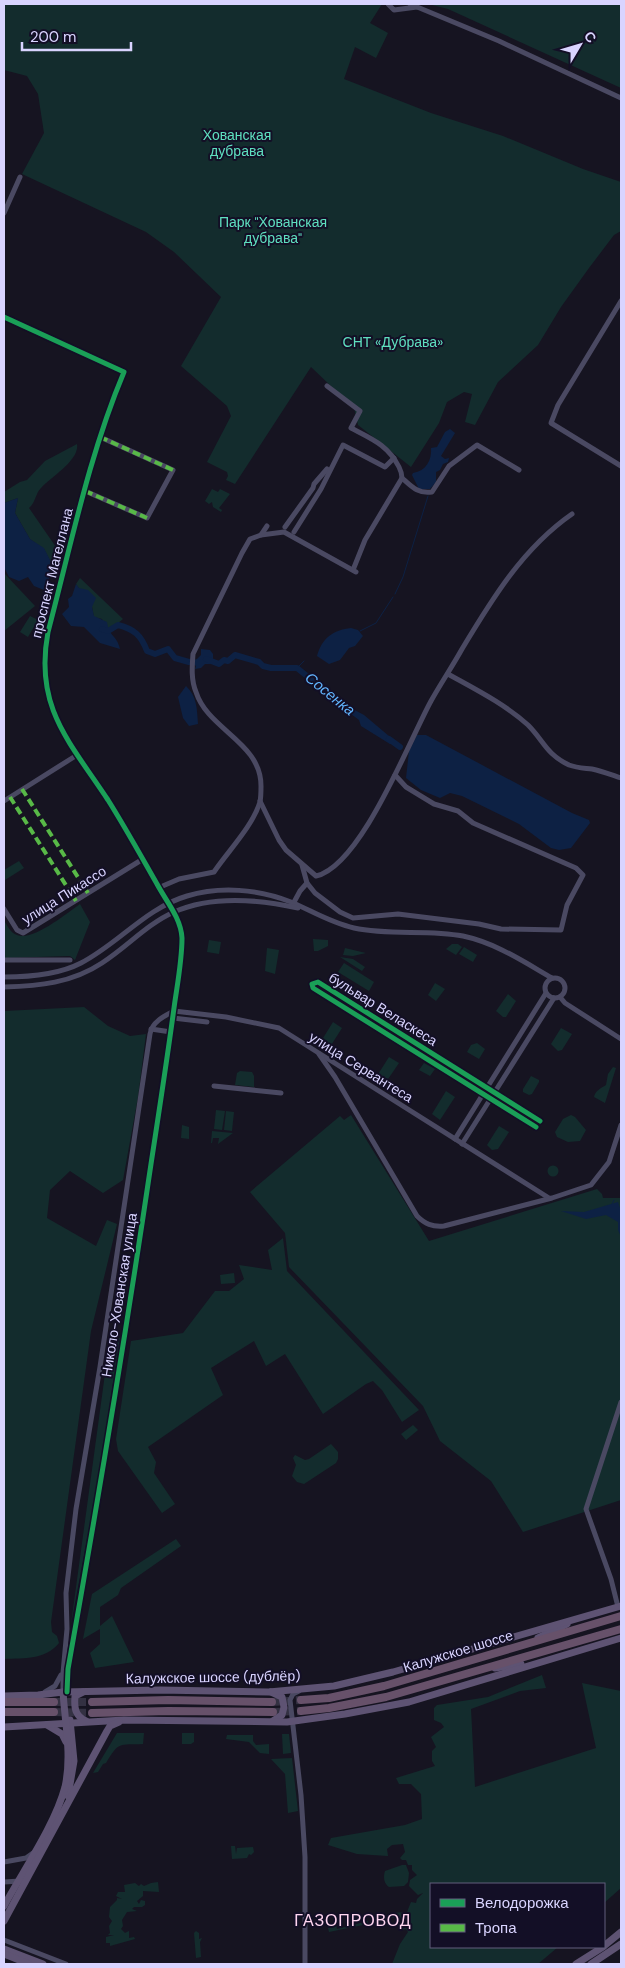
<svg xmlns="http://www.w3.org/2000/svg" width="625" height="1968" viewBox="0 0 625 1968" font-family="'DM Sans',sans-serif">
<style>
.green{fill:#132c2d}
.water{fill:#0d2144}
.lines{fill:none;stroke-linecap:round;stroke-linejoin:round}
.stream{stroke:#0d2144;stroke-width:1}
.river{stroke:#0d2144;stroke-width:6}
.highway-tunnel{stroke:#333142;stroke-width:8;stroke-dasharray:8 4;stroke-linecap:butt}
.minor{stroke:#4a4962;stroke-width:5}
.major{stroke:#5e5373;stroke-width:7}
.highway{stroke:#67516a;stroke-width:8}
.quiet{stroke:#58b947;stroke-width:4;stroke-dasharray:8 4;stroke-linecap:butt}
.cycleway-casing{stroke:#130f26;stroke-width:8}
.cycleway{stroke:#1a9f57;stroke-width:5}
.labels{text-anchor:middle;dominant-baseline:central;stroke-width:4;stroke-linejoin:round;paint-order:stroke}
.park-label{font-size:14px;fill:#5fe0c0;stroke:#130f26}
.street-label{font-size:14px;fill:#d9d4ff;stroke:#130f26}
.water-label{font-size:15px;font-style:italic;fill:#62b6ff;stroke:#130f26}
.quarter-label{font-size:16px;letter-spacing:1px;fill:#ffd6f0;stroke:#130f26}
</style>
<rect width="100%" height="100%" fill="#161421"/>
<g class="green">
<path d="M4,4H382L370,23L388,33L376,58L355,47L344,79L431,113L503,136L583,169L621,182V231L614,235L589,268L561,307L538,345L498,382L475,425L465,422L472,394L464,392L447,402L439,423L411,467L358,425L354,408L311,367L235,484L226,480L228,476L227,472L207,462L231,416L227,406L181,366L221,297L174,252L146,232L22,174L44,133L38,94L27,76L4,70Z"/>
<path d="M428,4H621V88L448,9Z"/>
<path d="M77,444C80,460 51,477 41,488C35,494 36,502 29,508L58,550L57,563L54,568L44,549L30,539L15,513L18,498L4,503V492L20,482L27,480L45,461Z"/>
<path d="M212,489L218,492L220,489L230,494L219,508L222,510L221,512L213,507L212,502L209,504L205,501Z"/>
<path d="M4,573L35,606L4,631Z"/>
<path d="M80,578L123,619L108,631L102,619L94,617L92,607L76,584Z"/>
<path d="M30,616L38,620L28,637L20,632Z"/>
<path d="M19,861L24,868L5,880L4,870Z"/>
<path d="M80,904L90,922L75,960L70,956L4,958V920C7,926 11,933 17,935C32,942 67,913 80,904Z"/>
<path d="M313,939L328,940V946L318,951H314Z"/>
<path d="M209,940L221,942L219,954L207,952Z"/>
<path d="M452,944H458L462,947L456,955L446,949Z"/>
<path d="M464,947L477,955L473,962L459,954Z"/>
<path d="M267,948L279,950L275,974L265,971Z"/>
<path d="M345,948L366,953L353,956L343,955Z"/>
<path d="M340,957L353,959L365,967L362,971Z"/>
<path d="M344,963L374,982L369,991L338,972Z"/>
<path d="M435,983L445,989L436,1001L428,995Z"/>
<path d="M508,994L516,1001L506,1017H503L496,1011Z"/>
<path d="M84,1007L108,1026L130,1036L146,1034L138,1097L123,1180L103,1193L70,1171L50,1190L47,1218L96,1246L107,1220L117,1224L91,1331L51,1622L52,1632L57,1636L59,1643C45,1660 25,1658 4,1659V1011Z"/>
<path d="M333,1022L342,1028L328,1050L320,1043Z"/>
<path d="M561,1028L572,1034L562,1050L558,1051L551,1044Z"/>
<path d="M477,1043L485,1049L479,1059L467,1052L471,1045Z"/>
<path d="M389,1057L399,1063L384,1085L375,1079Z"/>
<path d="M424,1063L435,1069L430,1076L419,1070Z"/>
<path d="M613,1067L616,1068L605,1103L594,1097C595,1091 601,1088 606,1085L608,1074Z"/>
<path d="M240,1071L252,1072L254,1076V1087L235,1085L237,1073Z"/>
<path d="M531,1076L539,1080V1082L532,1094L529,1095L523,1092V1089Z"/>
<path d="M446,1091L455,1097L440,1120L432,1114Z"/>
<path d="M216,1110L225,1111L222,1130L214,1129Z"/>
<path d="M226,1111L234,1112L232,1131L224,1130Z"/>
<path d="M351,1115L429,1241L597,1189L602,1194L603,1198H621V1500L523,1532L491,1481L440,1441L423,1406L289,1267L285,1233L250,1192L340,1116L344,1120Z"/>
<path d="M571,1115L575,1117L586,1130L580,1141L568,1142L557,1137L555,1132L563,1119Z"/>
<path d="M182,1125L189,1127V1139L181,1138Z"/>
<path d="M499,1126L509,1132L498,1149L492,1150L487,1145Z"/>
<path d="M212,1131L233,1133L218,1144L219,1138H213L212,1143H211Z"/>
<circle cx="553" cy="1171" r="5.5"/>
<path d="M283,1238L287,1271L419,1410L402,1422L382,1390L373,1381L366,1384L323,1414L285,1354L266,1366L254,1341L211,1368L223,1395L148,1447L156,1462L154,1473L175,1504L162,1513L118,1451L116,1439L131,1341L183,1333L215,1291H229L244,1279L239,1265L272,1270L268,1250Z"/>
<path d="M234,1273L235,1283L221,1284L220,1275Z"/>
<path d="M110,1337L120,1338L97,1487L71,1624Z"/>
<path d="M413,1425L418,1430L406,1440L401,1434Z"/>
<path d="M331,1444L338,1452V1459L336,1463L304,1484L297,1482L292,1476L296,1465L293,1458L295,1455L305,1460L309,1459Z"/>
<path d="M176,1539L181,1546L121,1588L118,1595L100,1607V1626L112,1616L134,1662L95,1668L90,1653L100,1644V1629L83,1639L92,1594Z"/>
<path d="M542,1675L546,1688L520,1691L471,1709L475,1787L596,1748L582,1683L621,1691V1888L604,1903V1884H431V1947H558L538,1964H392L400,1944L408,1932L406,1929L402,1930L398,1926L404,1918H387L388,1916L392,1913L407,1912L411,1902L416,1903L417,1899L423,1893L418,1895L409,1886L410,1880L417,1875L412,1870V1865H408L406,1860H402L400,1858L405,1852L403,1844L392,1845L387,1849L388,1856L357,1854L328,1845L331,1838L405,1825L422,1819L421,1794L411,1784H399L396,1778L435,1766L432,1761V1751L436,1747L431,1737L444,1727L441,1723L434,1720V1708L437,1705L488,1697Z"/>
<path d="M117,1733H144L143,1744C119,1745 119,1741 106,1763L103,1764L98,1772L93,1773Z"/>
<path d="M182,1733H194V1742L191,1744H182Z"/>
<path d="M282,1734H289L291,1753L283,1754Z"/>
<path d="M227,1735H253V1741L256,1745L269,1744V1754L260,1753L249,1742L226,1739Z"/>
<path d="M292,1758L298,1811L288,1813L285,1774L271,1759Z"/>
<path d="M231,1846H235L236,1854L237,1848L253,1847L254,1852L251,1855L249,1854L247,1858L232,1859Z"/>
<path d="M402,1865H406L409,1873L408,1882L404,1886L389,1887C384,1884 383,1877 385,1871Z"/>
<path d="M158,1882L159,1892L143,1891V1896L137,1901L139,1904L141,1900L145,1901V1905L142,1907H134L132,1909L137,1911L127,1912L122,1920L123,1926L121,1929L125,1933L129,1931V1938L134,1937L135,1939L110,1946V1943H106V1937L114,1935H108L110,1933L109,1926L112,1921L109,1917L110,1907L117,1900V1898L122,1899L116,1896L118,1892H125L124,1885L135,1883L139,1886L141,1884L144,1886L151,1883Z"/>
<path d="M368,1921V1924L329,1932L328,1928L336,1925L337,1929Z"/>
<path d="M196,1931L199,1933V1939L202,1938L200,1942L201,1957L196,1958L194,1933Z"/>
</g>
<g class="water">
<path d="M450,429L455,433L441,456L445,459L449,458L448,462L443,464L440,470L436,472V482L430,489H419L412,475L413,473C426,471 432,460 431,448L437,447L445,432Z"/>
<path d="M18,498L15,513L30,539L44,548L54,568C47,575 51,583 44,590L34,586L28,577L19,581L9,577L4,567V503Z"/>
<path d="M76,584L79,588L88,590L96,598L92,607L94,616L107,622C109,637 117,635 120,649L100,643L84,627L71,626L62,614L69,607L68,599L72,596Z"/>
<path d="M351,628L358,630L363,636L355,646L349,648L340,660L329,664L317,656C322,638 333,630 351,628Z"/>
<path d="M201,649L210,650L213,654V664H205L201,668L195,669L196,666L193,664V660L197,659L201,655Z"/>
<path d="M317,684L335,694L347,706L364,715L396,742L394,744H390L361,726L359,720L326,695Z"/>
<path d="M186,686C197,696 197,709 198,724L189,726L183,718L178,697Z"/>
<path d="M417,735H426L572,813L589,820L590,823L571,848L559,850L551,848L519,824L462,796L450,793L440,798L421,790L406,778L409,751Z"/>
<path d="M618,1202L621,1211V1237L618,1230V1222L606,1215L586,1219L561,1211L584,1212Z"/>
</g>
<g class="lines">
<g class="stream">
<path d="M395,594L403,577L428,496"/>
<path d="M360,631L376,623L393,597"/>
<path d="M297,668L304,661"/>
<path d="M612,1204L614,1200"/>
</g>
<g class="river">
<path d="M102,629L108,631L118,625C134,629 141,635 147,651L155,654L168,649L175,658L189,662"/>
<path d="M206,659L219,664L224,660L228,661L235,655L259,662L263,666L271,668H297L323,689"/>
<path d="M389,739L400,747"/>
</g>
<g class="highway-tunnel">
<path d="M54,1702H92"/>
<path d="M272,1702L301,1700"/>
<path d="M54,1712L92,1713"/>
<path d="M273,1712L301,1711"/>
</g>
<g class="minor">
<path d="M388,4L394,10L417,7"/>
<path d="M410,4L499,41L621,98"/>
<path d="M4,213L20,177"/>
<path d="M621,301L558,405L551,423L621,466"/>
<path d="M4,317L124,372C89,455 71,545 48,632C34,707 69,741 108,800C125,827 141,856 157,884C166,901 181,918 182,938C182,961 177,986 174,1008C167,1060 159,1112 151,1164C126,1333 98,1501 68,1669L67,1692"/>
<path d="M327,386L360,411L351,428C372,439 388,445 399,467C401,471 402,474 402,478C412,487 418,494 432,492L449,466L477,445L519,470"/>
<path d="M85,491L147,518L173,470L100,437"/>
<path d="M285,527L313,488L314,484L327,469"/>
<path d="M294,532L321,489L343,445L385,467L394,458"/>
<path d="M261,535L284,532L356,572"/>
<path d="M353,570L365,540L402,478"/>
<path d="M448,674C475,689 505,704 528,725C544,741 546,754 569,765C577,768 584,768 592,769C602,771 612,775 621,778"/>
<path d="M4,801L77,755"/>
<path d="M260,801L279,840L286,850L316,876C361,866 409,741 431,701C441,683 452,667 462,649C492,599 523,548 572,514"/>
<path d="M302,865L307,883L315,893L340,912L353,918L398,914L479,924L501,929L561,930L567,905L583,875L576,868L473,823L458,811L434,804L406,787L395,775"/>
<path d="M158,888L179,879L214,872C229,850 252,827 260,802C261,797 261,791 261,786C261,742 208,730 196,692C191,680 192,667 193,654L242,553L250,539L261,535L267,526"/>
<path d="M293,904L300,891L307,883"/>
<path d="M4,909L17,930L23,933L143,859"/>
<path d="M4,960H70"/>
<path d="M4,977C30,977 58,975 81,963C118,944 146,908 187,896C220,886 258,889 291,902C312,911 331,923 354,928C390,936 427,929 463,936C496,943 524,962 552,978"/>
<circle cx="555" cy="988" r="10"/>
<path d="M4,987C39,986 72,983 102,963C127,947 147,924 174,912C212,895 257,899 298,908"/>
<path d="M560,997L565,1003L621,1039"/>
<path d="M174,1011L226,1017L279,1028L549,1198"/>
<path d="M173,1018L207,1022"/>
<path d="M151,1029L171,1032"/>
<path d="M319,1054L335,1077L417,1216C425,1224 432,1227 444,1226L552,1198L591,1185L609,1162L621,1125"/>
<path d="M214,1086L281,1093"/>
<path d="M455,1139L546,993"/>
<path d="M462,1144L554,998"/>
<path d="M618,1607L611,1579L586,1509L621,1402"/>
<path d="M299,1691L293,1694L290,1700L301,1795L305,1857V1964"/>
<path d="M45,1692L55,1686L61,1675"/>
<path d="M63,1692V1673L67,1629L66,1593L76,1509L100,1367L150,1034C152,1022 164,1016 174,1011"/>
<path d="M4,1862L26,1858L33,1853"/>
<path d="M4,1882L20,1881"/>
<path d="M4,1940L66,1964"/>
</g>
<g class="major">
<path d="M538,1638L567,1624"/>
<path d="M495,1668L521,1664"/>
<path d="M83,1692L75,1696C74,1708 75,1716 86,1721"/>
<path d="M271,1692L282,1697L284,1707L282,1715L273,1721"/>
<path d="M4,1696L38,1695L63,1692L160,1690L269,1692L334,1686L393,1672L621,1606"/>
<path d="M47,1725L62,1734L66,1742"/>
<path d="M4,1727L124,1720L287,1722L345,1714L409,1702L621,1638"/>
<path d="M68,1796L74,1761L70,1720"/>
<path d="M4,1906C23,1871 55,1825 65,1787C72,1756 65,1723 63,1692"/>
<path d="M4,1921L107,1731L110,1726L119,1722"/>
<path d="M604,1946L621,1932"/>
<path d="M4,1949L43,1964"/>
<path d="M4,1954L29,1964"/>
<path d="M576,1964L603,1947"/>
<path d="M591,1964L621,1944"/>
</g>
<g class="highway">
<path d="M301,1700L329,1698L384,1686L621,1616"/>
<path d="M4,1702H54"/>
<path d="M92,1702L168,1700L272,1702"/>
<path d="M301,1711L329,1708L386,1697L621,1629"/>
<path d="M4,1712H54"/>
<path d="M92,1713L168,1711L273,1712"/>
</g>
<g class="quiet">
<path d="M100,437L173,470"/>
<path d="M85,491L147,518"/>
<path d="M22,789L88,893"/>
<path d="M10,797L76,901"/>
</g>
<g class="cycleway-casing">
<g id="cycleway">
<path d="M4,317L124,372C89,455 71,545 48,632C34,707 69,741 108,800C125,827 141,856 157,884C166,901 181,918 182,938C182,961 177,986 174,1008C167,1060 159,1112 151,1164C126,1333 98,1501 68,1669L67,1692"/>
<path d="M536,1127L313,988L312,984L318,982L540,1121"/>
</g>
</g>
<use href="#cycleway" class="cycleway"/>
</g>
<g class="labels">
<g class="park-label">
<text x="237" y="135">Хованская<tspan x="237" dy="16">дубрава</tspan></text>
<text x="273" y="222">Парк "Хованская<tspan x="273" dy="16">дубрава"</tspan></text>
<text x="393" y="342">СНТ «Дубрава»</text>
</g>
<g class="street-label">
<text transform="translate(52 573) rotate(-76)">проспект Магеллана</text>
<text transform="translate(64 895) rotate(-32)">улица Пикассо</text>
<text transform="translate(383 1009) rotate(32)">бульвар Веласкеса</text>
<text transform="translate(361 1067) rotate(32)">улица Сервантеса</text>
<text transform="translate(119 1295) rotate(-81)">Николо-Хованская улица</text>
<text transform="translate(458 1651) rotate(-17)">Калужское шоссе</text>
<text transform="translate(213 1677) rotate(-1)">Калужское шоссе (дублёр)</text>
</g>
<g class="water-label">
<text transform="translate(330 694) rotate(39)">Сосенка</text>
</g>
<g class="quarter-label">
<text x="353" y="1920">ГАЗОПРОВОД</text>
</g>
</g>
<rect width="625" height="1968" fill="none" stroke="#d9d4ff" stroke-width="10"/>
<rect x="430" y="1883" width="175" height="65" fill="#130f26" stroke="#625e7d"/>
<rect x="440" y="1899" width="25" height="8" fill="#1a9f57" stroke="#625e7d"/>
<text x="475" y="1908" font-size="15" fill="#d9d4ff">Велодорожка</text>
<rect x="440" y="1924" width="25" height="8" fill="#58b947" stroke="#625e7d"/>
<text x="475" y="1933" font-size="15" fill="#d9d4ff">Тропа</text>
<g transform="translate(580 45) rotate(52)" stroke="#130f26" stroke-width="4" paint-order="stroke">
<path d="M0-4L9 19L0 12L-9 19Z" fill="#d9d4ff"/>
<text y="-8" font-size="14" font-weight="bold" text-anchor="middle" fill="#d9d4ff">С</text>
</g>
<path d="M22 42v8h109v-8" fill="none" stroke="#d9d4ff" stroke-width="2.5"/>
<text x="30" y="42" font-size="15" fill="#d9d4ff" stroke="#130f26" stroke-width="4" paint-order="stroke">200 m</text>
</svg>
